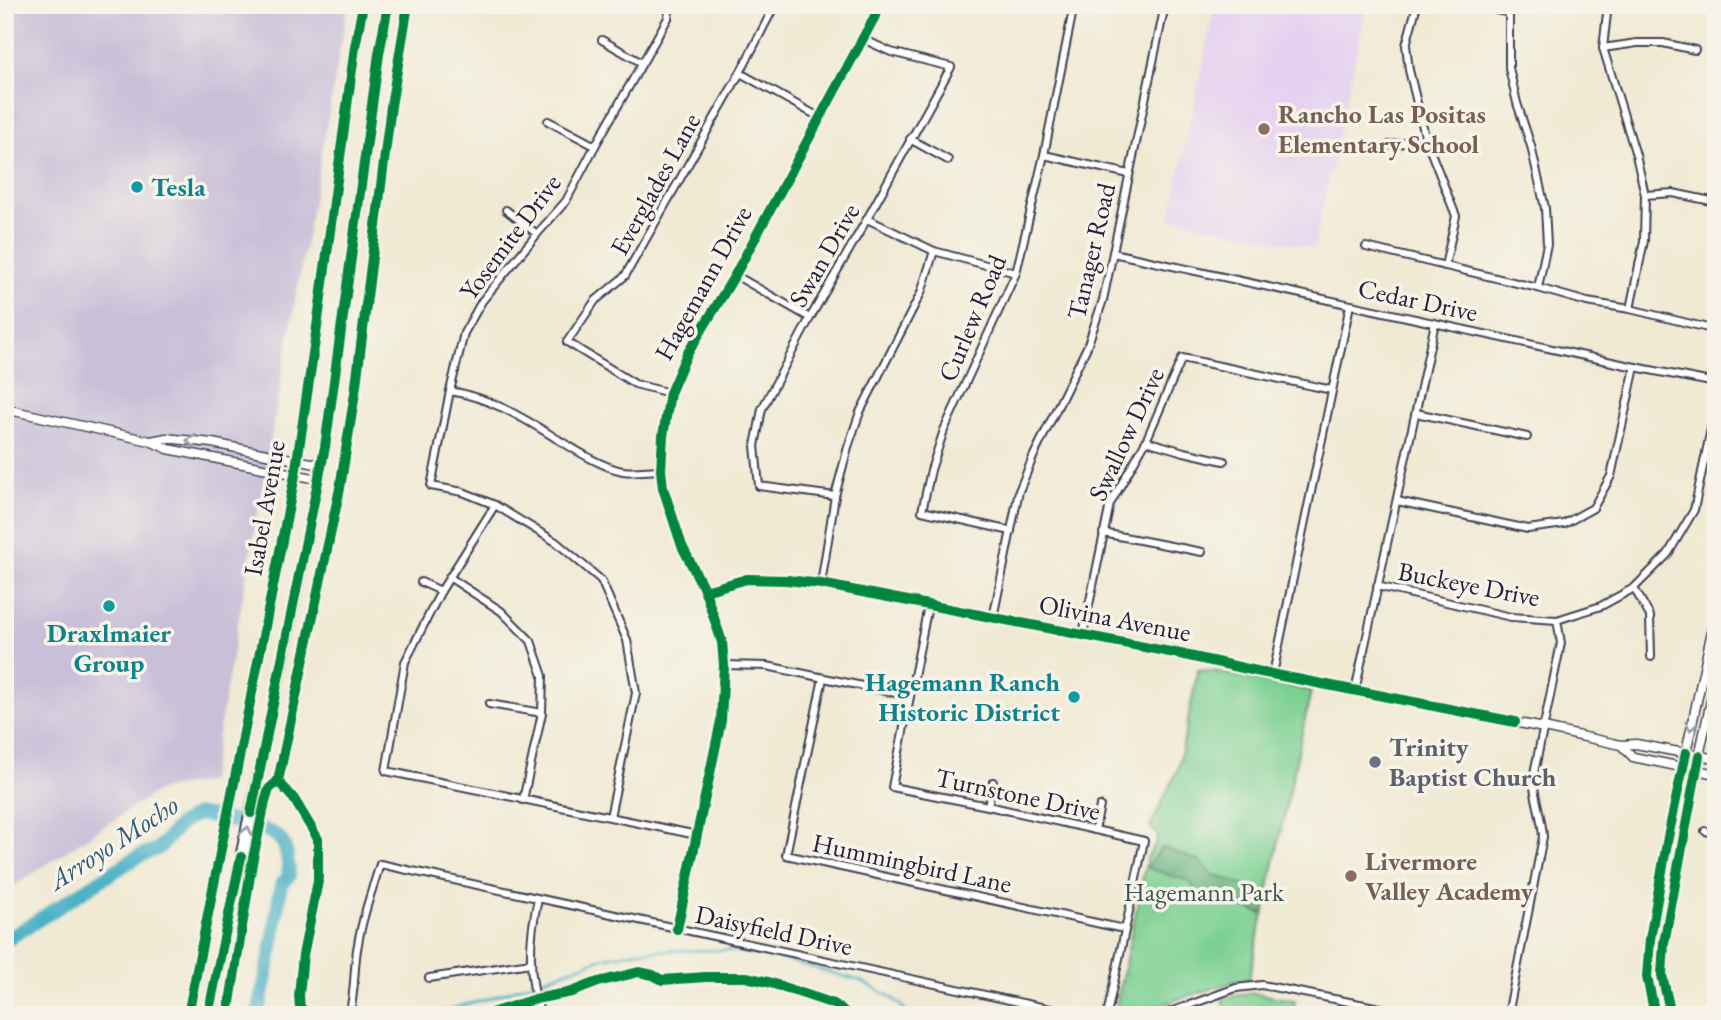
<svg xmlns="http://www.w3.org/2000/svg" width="1721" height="1020" viewBox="0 0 1721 1020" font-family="'EB Garamond',serif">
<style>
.built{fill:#e6d2f0}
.industrial{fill:#c8bfd8}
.green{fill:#7cd092;stroke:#4f7966;stroke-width:2}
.forest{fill:#65b27c;stroke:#446a5c;stroke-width:2}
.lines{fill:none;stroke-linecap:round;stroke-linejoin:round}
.stream{stroke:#48b1c6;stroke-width:2.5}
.river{stroke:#48b1c6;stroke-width:14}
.street-casing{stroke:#414052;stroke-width:10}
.secondary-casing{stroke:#414052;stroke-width:11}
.highway-casing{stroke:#414052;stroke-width:14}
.street{stroke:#fff;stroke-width:6}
.secondary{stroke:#fff;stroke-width:8}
.highway{stroke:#fff;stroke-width:10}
.cycleway-casing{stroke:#f7f3e8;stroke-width:15}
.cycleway{stroke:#00873e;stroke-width:10}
.oneway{stroke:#9c9ca7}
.education-dot{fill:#8d6e63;stroke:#f7f3e8;stroke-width:2.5}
.culture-dot{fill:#0f9aa8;stroke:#f7f3e8;stroke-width:2.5}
.worship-dot{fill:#6b7280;stroke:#f7f3e8;stroke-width:2.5}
.labels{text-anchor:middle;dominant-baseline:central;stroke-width:7;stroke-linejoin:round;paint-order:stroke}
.education-label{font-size:26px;font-weight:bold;fill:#785e54;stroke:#f7f3e8;text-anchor:start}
.street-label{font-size:26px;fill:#22223b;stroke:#f7f3e8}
.culture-label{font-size:26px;font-weight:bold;fill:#0d838f;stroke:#f7f3e8;text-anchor:start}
.worship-label{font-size:26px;font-weight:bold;fill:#5b616d;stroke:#f7f3e8;text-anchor:start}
.park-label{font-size:26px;fill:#3d5655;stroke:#f7f3e8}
.water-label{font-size:28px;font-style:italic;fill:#315b73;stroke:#f7f3e8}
</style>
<rect width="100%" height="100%" fill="#f7f3e8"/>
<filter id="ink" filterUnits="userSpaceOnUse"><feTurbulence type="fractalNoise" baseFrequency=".0143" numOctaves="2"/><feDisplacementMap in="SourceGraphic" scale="14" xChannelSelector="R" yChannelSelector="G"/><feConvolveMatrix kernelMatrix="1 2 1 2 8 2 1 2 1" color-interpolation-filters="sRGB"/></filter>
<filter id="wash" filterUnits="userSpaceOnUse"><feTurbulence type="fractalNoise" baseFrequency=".00686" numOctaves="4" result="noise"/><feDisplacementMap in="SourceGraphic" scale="28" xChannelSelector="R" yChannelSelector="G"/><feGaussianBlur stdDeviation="1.57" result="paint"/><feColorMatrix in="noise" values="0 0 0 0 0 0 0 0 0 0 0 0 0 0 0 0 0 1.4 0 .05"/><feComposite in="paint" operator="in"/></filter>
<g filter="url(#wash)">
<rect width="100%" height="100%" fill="#f0ead4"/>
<path class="built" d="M1215,5H1367L1314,248L1170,218Z"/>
<path class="industrial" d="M5,5H348L210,781L159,790L5,892Z"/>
<g class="green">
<path d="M1198,670L1219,672L1311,691L1249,979L1236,981L1138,1012L1123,1013L1117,1008V1002L1147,858C1152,846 1166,839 1150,827L1178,769Z"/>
<path d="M1253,993L1295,1000L1294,1007L1297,1011L1296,1015H1233L1227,1009L1222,1000L1241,994Z"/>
</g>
<path class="forest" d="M1162,847L1199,861L1211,874L1269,894L1264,914L1198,894L1189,881L1147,868Z"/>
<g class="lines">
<path class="stream" d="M435,1015L456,1007L487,999L606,957L640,951L726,950L782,959L861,981L889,996L901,1005L908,1015"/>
<path class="river" d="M5,941L137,857L159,848L180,824L198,814C215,818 268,826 279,838C288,847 288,864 289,876L281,885L272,946L258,1015"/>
</g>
</g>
<g filter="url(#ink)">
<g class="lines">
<g class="street-casing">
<g id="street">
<path d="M1417,5L1406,45L1409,70L1426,140L1456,216L1445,266"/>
<path d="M1474,5L1509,13V68L1517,103L1531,146L1545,208L1547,244L1538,288"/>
<path d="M1608,5L1603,48L1636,155L1645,195L1644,241L1630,309"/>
<path d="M602,40L642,63"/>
<path d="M1603,48L1637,43H1663L1695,50"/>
<path d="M740,73L819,117"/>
<path d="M548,121L595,146"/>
<path d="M910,139L948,160"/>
<path d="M1389,145L1426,140"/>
<path d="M1044,155L1129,174"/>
<path d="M1645,195L1673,193L1716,202"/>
<path d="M506,210L537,234"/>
<path d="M867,219L934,251L1016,273"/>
<path d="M1366,247L1538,288L1587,302L1630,309L1716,330"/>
<path d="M1113,253L1635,367L1716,383"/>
<path d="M735,275L810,318"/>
<path d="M450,391C492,398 523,418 559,440C577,451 602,467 623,471C635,473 649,470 661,470"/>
<path d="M670,393L635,384L567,342L595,301L625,276L740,73L775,5"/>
<path d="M1416,413L1527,437"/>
<path d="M1146,441L1184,452L1224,461"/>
<path d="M835,496L759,486L755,446L762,409L810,318L867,219L951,67L891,52L863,39"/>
<path d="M1397,501L1528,529L1564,524L1593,508L1611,476L1635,367"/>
<path d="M495,505L441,591L405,662L386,771L697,835"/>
<path d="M1011,531L922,511L931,470L944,430L1016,273L1044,155L1074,5"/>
<path d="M1103,533L1202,552"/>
<path d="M449,577L501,611L531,641L543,676L542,713L523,800"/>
<path d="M421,582L441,591"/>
<path d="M821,584L835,496L848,447L860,412L921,293L934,251"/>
<path d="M1377,586L1511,617L1557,620L1601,606L1634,588L1668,554L1694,510L1716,405"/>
<path d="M1634,588L1650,616L1651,657"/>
<path d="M928,606L892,787L988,806L1144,841L1107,1015"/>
<path d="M993,618L1019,491L1034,455L1087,347L1103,300L1165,5"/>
<path d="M1083,634L1110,504L1146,441L1182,358L1332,390"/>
<path d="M724,665L767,666L910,696"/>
<path d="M1273,674L1350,305"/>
<path d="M823,678L786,855L1124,929"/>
<path d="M1355,691L1435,323"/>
<path d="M489,704L542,713"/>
<path d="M988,806L993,782"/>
<path d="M610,817L636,693L627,640L601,580L556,542L495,505L463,492L431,486L450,391L464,333L482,301L537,234L566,201L595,146L668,18L670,5"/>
<path d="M1095,830L1100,806"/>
<path d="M1705,831L1716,833"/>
<path d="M538,899C529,938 527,976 541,1015"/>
<path d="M429,978L531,963"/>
<path d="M349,1015C356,990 353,968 358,944C362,917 372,891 380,864L1078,1015"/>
<path d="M1162,1015L1236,988L1262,985L1416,1015"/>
<path d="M1508,1015L1543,837C1542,816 1534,798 1533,778L1561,643L1557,620"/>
</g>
</g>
<g class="secondary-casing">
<g id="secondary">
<path d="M5,409L150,441L168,449L318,479"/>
<path d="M151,441L166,438L212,443L321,465"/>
<path d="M705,591L747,579L787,580L821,584L1180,654L1261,672L1544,728L1621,745L1636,744L1716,759"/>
<path d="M1621,745L1633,757L1716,774"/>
<path d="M677,929L721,721L724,665L722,642L705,591L682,546L663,488L661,470L663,436L670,393L686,356L735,275L881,5"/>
<path d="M1655,1015L1647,977L1650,939L1668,837L1716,612"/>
<path d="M1671,1015L1662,975L1664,943L1699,756L1716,678"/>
</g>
</g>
<g class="highway-casing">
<g id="highway">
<path d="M188,1015L295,475L317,327L355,47L363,5"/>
<path d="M208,1015L281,667L325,447L379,54L388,5"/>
</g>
</g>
<use href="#street" class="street"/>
<use href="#secondary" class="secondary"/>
<use href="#highway" class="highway"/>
<g class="cycleway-casing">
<g id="cycleway">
<path d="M705,591L747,579L787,580L821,584L1180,654L1261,672L1515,722"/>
<path d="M278,781L294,799L318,839V881L303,955L299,995L300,1009L316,1015"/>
<path d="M251,813L325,447L379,54L388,5"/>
<path d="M677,929L721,721L724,665L722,642L705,591L682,546L663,488L661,470L663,436L670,393L686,356L735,275L881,5"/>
<path d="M188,1015L295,475L317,327L355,47L363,5"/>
<path d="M208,1015L241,857"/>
<path d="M228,1015L252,863L265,802L269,789L278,781L340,488L355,393L391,106L408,5"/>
<path d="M485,1015L535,999L572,992L598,982L639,972L653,975L662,980L706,977H746L768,982L834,1004L849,1015"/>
<path d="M1655,1015L1647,977L1650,939L1668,837L1686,753"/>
<path d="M1671,1015L1662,975L1664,943L1699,756"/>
</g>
</g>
<use href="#cycleway" class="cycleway"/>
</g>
<defs><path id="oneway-chevron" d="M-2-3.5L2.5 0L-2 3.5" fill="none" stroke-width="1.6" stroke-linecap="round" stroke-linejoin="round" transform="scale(1.75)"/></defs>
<g class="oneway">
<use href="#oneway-chevron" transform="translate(191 441) rotate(-174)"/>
<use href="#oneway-chevron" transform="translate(1691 726) rotate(102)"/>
<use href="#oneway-chevron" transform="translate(247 831) rotate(-78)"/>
</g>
</g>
<g class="education-dot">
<circle cx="1264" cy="129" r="7"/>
<circle cx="1351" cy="876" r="7"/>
</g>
<g class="culture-dot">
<circle cx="137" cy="187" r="7"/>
<circle cx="109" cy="606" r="7"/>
<circle cx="1074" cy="697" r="7"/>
</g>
<circle class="worship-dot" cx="1375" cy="762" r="7"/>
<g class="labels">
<g class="education-label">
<text x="1278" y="114">Rancho Las Positas<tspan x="1278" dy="30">Elementary School</tspan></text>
<text x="1365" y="861">Livermore<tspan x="1365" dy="30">Valley Academy</tspan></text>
</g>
<g class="street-label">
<text transform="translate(655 184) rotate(-61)">Everglades Lane</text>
<text transform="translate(510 237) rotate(-53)">Yosemite Drive</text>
<text transform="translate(1091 251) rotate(-77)">Tanager Road</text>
<text transform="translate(824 255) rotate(-60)">Swan Drive</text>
<text transform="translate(703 283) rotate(-61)">Hagemann Drive</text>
<text transform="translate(1418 300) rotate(12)">Cedar Drive</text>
<text transform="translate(972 318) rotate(-67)">Curlew Road</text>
<text transform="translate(1126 434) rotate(-65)">Swallow Drive</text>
<text transform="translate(264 508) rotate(-80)">Isabel Avenue</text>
<text transform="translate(1469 584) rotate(11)">Buckeye Drive</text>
<text transform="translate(1115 618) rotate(11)">Olivina Avenue</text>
<text transform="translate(1018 794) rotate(12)">Turnstone Drive</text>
<text transform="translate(912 863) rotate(12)">Hummingbird Lane</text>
<text transform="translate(774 930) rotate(12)">Daisyfield Drive</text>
</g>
<g class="culture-label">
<text x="151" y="187">Tesla</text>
<text x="109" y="633" text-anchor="middle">Draxlmaier<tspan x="109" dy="30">Group</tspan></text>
<text x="1060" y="682" text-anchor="end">Hagemann Ranch<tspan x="1060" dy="30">Historic District</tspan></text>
</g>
<g class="worship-label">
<text x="1389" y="747">Trinity<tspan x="1389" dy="30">Baptist Church</tspan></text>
</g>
<g class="park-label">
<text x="1204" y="892">Hagemann Park</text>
</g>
<g class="water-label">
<text transform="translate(113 842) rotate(-33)">Arroyo Mocho</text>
</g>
</g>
<rect width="1721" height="1020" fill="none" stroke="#f7f3e8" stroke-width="28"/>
</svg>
